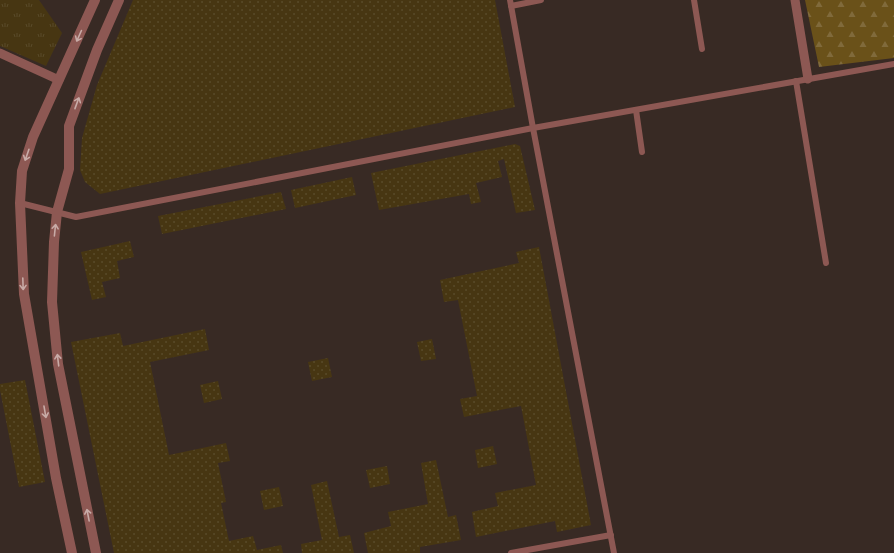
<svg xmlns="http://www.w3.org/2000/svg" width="894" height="553" viewBox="0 0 894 553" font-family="Raleway,sans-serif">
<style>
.grass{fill:url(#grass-dots)}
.forest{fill:url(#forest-firs)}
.park{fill:url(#park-tufts)}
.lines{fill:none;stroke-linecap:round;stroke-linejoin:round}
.service{stroke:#8d5853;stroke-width:6}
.pedestrian{stroke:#8d5853;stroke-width:9}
.tertiary{stroke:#8d5853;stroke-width:10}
.oneway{stroke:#c8aba7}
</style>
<defs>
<pattern id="grass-dots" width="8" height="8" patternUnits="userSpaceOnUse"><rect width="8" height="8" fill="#473612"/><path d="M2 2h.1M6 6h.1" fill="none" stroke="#594a29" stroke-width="1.8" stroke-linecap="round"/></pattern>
<pattern id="forest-firs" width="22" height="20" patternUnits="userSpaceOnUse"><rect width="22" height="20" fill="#6a5119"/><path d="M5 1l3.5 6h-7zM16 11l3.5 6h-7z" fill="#806a3b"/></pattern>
<pattern id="park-tufts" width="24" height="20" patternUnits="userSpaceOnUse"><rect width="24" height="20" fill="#473612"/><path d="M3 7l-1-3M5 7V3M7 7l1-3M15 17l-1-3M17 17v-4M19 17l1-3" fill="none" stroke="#594a29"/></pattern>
</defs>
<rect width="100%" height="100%" fill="#382a24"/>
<g class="grass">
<path d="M133,0H495L515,107L100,194L85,182L80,170L82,138L97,85Z"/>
<path d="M515,144L520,146L535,210L516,213L504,159L498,161L502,177L476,183L481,202L471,204L469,194L379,210L371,173Z"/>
<path d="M352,177L356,195L295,208L291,190Z"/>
<path d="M281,192L286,209L162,234L158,216Z"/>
<path d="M130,241L134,257L117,261L120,278L102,282L106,297L92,300L81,252Z"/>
<path d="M539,247L591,525L557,532L555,521L476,537L472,512L498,506L495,493L536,485L521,406L464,417L460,399L477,396L458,300L444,302L440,280L519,263L516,252Z"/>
<path d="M205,329L209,350L150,362L169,455L226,443L230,461L218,463L226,502L221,503L229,541L253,536L257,550L281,545L283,553H114L71,342L120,333L123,346Z"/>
<path d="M432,339L436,359L421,361L417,342Z"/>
<path d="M328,358L332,377L312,381L308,362Z"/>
<path d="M25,380L45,482L19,487L0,390V384Z"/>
<path d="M218,381L222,399L204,403L200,385Z"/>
<path d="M493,446L497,464L478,468L475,450Z"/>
<path d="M436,460L448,517L456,515L461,540L420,547V553H368L364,533L391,526L388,512L428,504L421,463Z"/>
<path d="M387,466L390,484L370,488L366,470Z"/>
<path d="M327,481L339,537L350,535L354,553H302L301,544L322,540L311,485Z"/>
<path d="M279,487L283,506L264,510L260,491Z"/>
</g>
<path class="forest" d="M805,0H894V58L819,67Z"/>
<path class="park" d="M0,0H39L62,33L46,66L0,46Z"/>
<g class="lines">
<g class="service">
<path d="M510,0L533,128L614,553"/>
<path d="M694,0L702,49"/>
<path d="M511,6L541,0"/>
<path d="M796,81L826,263"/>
<path d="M636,110L642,152"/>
<path d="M20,203L76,217L533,128L894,64"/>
<path d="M511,553L611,535"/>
</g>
<g class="pedestrian">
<path d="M795,0L808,79"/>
<path d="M0,53L59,80"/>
</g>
<g class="tertiary">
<path d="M72,553L56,478L24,294L20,203L22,171L33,137L95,0"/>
<path d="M96,553L58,364L52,302L54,242L57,212L69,169V126L97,50L119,0"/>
</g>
</g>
<defs><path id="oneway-shaft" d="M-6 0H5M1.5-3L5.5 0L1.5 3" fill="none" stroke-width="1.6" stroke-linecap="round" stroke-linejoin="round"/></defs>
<g class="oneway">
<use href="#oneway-shaft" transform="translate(79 36) rotate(114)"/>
<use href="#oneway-shaft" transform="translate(77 103) rotate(-70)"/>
<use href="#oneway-shaft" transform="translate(27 155) rotate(109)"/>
<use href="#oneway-shaft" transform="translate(55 230) rotate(-84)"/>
<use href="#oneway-shaft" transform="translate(23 284) rotate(88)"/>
<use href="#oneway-shaft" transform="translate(58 360) rotate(-97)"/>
<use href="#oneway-shaft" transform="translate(45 412) rotate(80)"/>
<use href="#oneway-shaft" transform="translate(88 515) rotate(-101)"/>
</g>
</svg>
